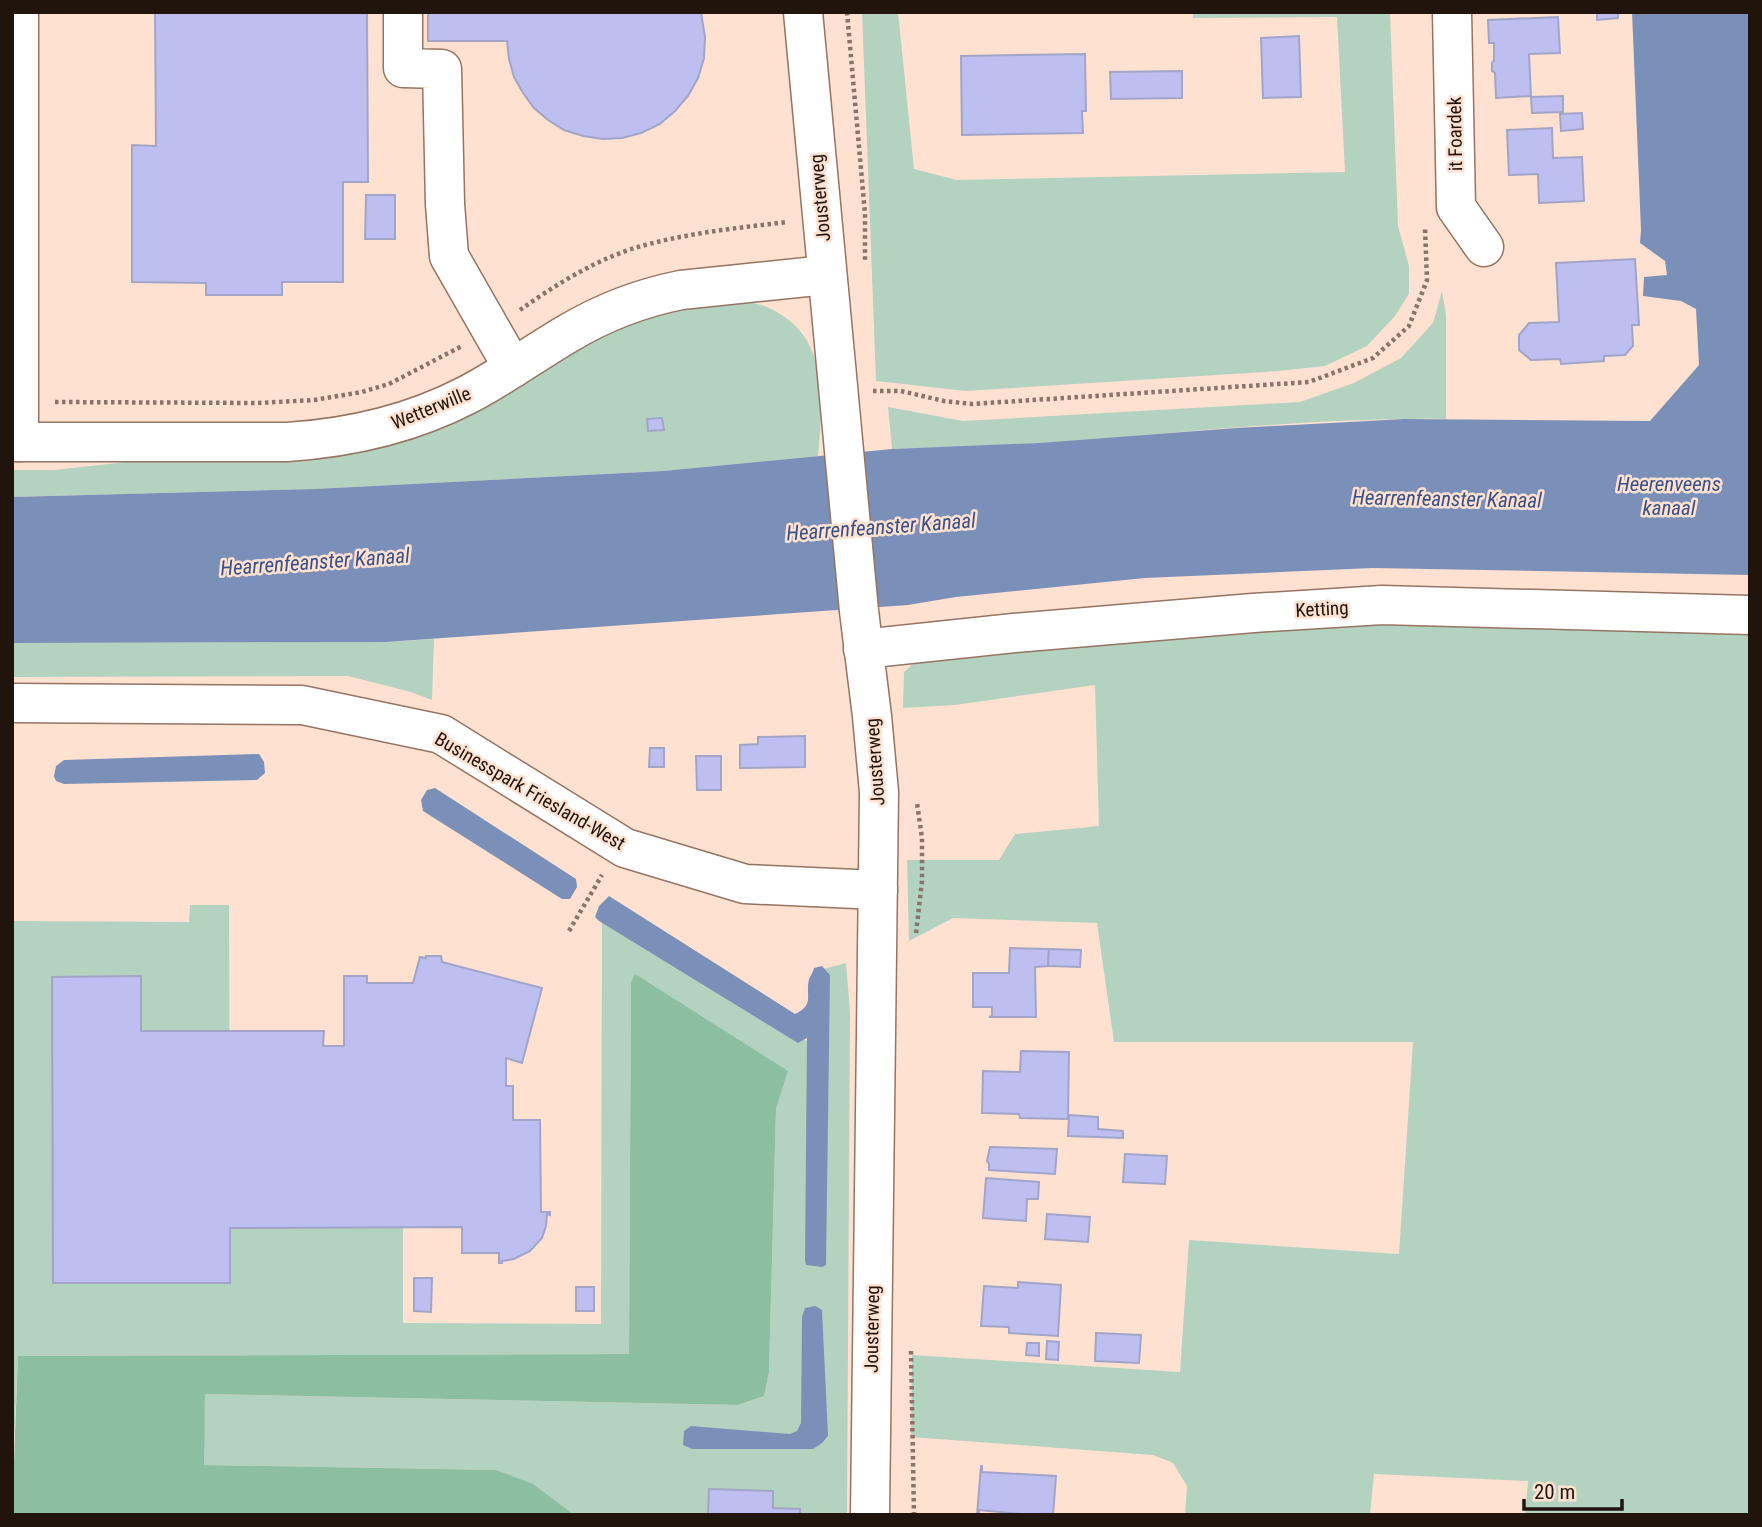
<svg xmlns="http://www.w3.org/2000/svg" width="1762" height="1527" viewBox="0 0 1762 1527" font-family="'Roboto Condensed',sans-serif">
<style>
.green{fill:#b4d2c0}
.forest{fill:#8cbea1}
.water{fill:#7b90b9}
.building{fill:#bcbfef;stroke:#a2a5c7;stroke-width:2}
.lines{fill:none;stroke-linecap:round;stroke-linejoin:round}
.minor-casing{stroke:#957463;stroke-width:41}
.path{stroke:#897469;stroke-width:4.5;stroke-dasharray:3.5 3.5;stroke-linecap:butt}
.minor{stroke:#fff;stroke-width:38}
.labels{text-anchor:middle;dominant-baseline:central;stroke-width:5;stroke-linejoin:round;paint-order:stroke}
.street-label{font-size:19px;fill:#20140d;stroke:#ffe1d2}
.water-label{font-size:21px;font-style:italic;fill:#385188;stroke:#ffe1d2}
</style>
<rect width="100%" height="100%" fill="#ffe1d2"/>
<g class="green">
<path d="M862,12H898L914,169L957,180L1345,172L1337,17L1193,18V12H1390L1398,226L1409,266V294L1395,316L1367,346L1325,366L1278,371L966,391L876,381Z"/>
<path d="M1442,291L1446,315V419C1311,417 1176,434 1042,443C992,447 942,447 892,449L888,407L963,421L1300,402L1354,383L1401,358L1433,323Z"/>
<path d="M740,301C760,303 770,307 786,318C829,348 822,410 818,456L663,471L314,489L12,497V470H54L126,462L306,459L339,456L373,449L646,316Z"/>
<path d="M1403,623L1750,625V1515H1525L1528,1481L1374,1474L1370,1515H1185L1187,1486L1173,1463L1153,1455L911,1437L912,1355L1180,1372L1189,1240L1399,1254L1413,1042H1114L1097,923L953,918L909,941L907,860H999L1015,834L1099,826L1095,685L955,705L903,708L904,672L921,657L985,645Z"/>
<path d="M434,639L432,700L411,692L348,676L12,677V643L386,642Z"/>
<path d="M190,905H229L230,1227H403V1323L601,1324L602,914L818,1048L820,970L846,963L850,1012L847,1515H574L496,1470L203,1465L205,1394L738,1405L764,1396L769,1372L776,1109L788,1071L631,982L629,1354L18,1356L12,1489V921L189,922Z"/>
</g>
<path class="forest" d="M635,974L788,1071L776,1109L769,1372L764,1396L738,1405L205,1394L204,1465L496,1470L533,1484L574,1515H12L18,1356L629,1354L631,982Z"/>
<g class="water">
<path d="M1632,12H1750V575L1372,568L1145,578L956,597L908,605L386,642L12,643V497L314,489L663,471L892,449L1039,443L1236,428L1404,419L1650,421L1699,365L1696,309L1681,301L1643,296L1644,277L1667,275L1665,261L1640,243L1641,230Z"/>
<path d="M259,754L264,762L265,773L257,780L64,784L56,781L54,776L56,766L64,760Z"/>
<path d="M435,788L576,879L577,887L570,899H562L423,811L421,800L427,790Z"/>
<path d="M609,896L795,1014C815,1004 805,997 809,979C810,977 814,970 814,968L822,966L830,975L826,1265L822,1267L806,1265L805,1260L807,1038L798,1043L599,921L595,917L599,906Z"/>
<path d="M815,1306L822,1310L828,1436L822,1443L813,1449H692L683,1445L684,1431L691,1426L790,1434L797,1431L801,1423L802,1317L805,1308Z"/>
</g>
<g class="building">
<path d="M155,12H367L368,182H343V282H282V295H206V283L132,282V145L156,146Z"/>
<path d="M428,12H701L705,37L704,58L698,78L688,96L675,111L660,124L641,133L622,138L603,139L583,136L564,130L548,120L534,108L523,93L514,77L509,59L507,41H428Z"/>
<path d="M1597,12H1618V18L1597,20Z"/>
<path d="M1558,17L1560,53L1529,54L1531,96L1496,98L1495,73L1492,71V63L1494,60V43H1489L1488,20Z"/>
<path d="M1299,36L1301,97L1263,98L1261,38Z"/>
<path d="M1085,54L1086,111H1082L1083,133L962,135L961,56Z"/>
<path d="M1182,71V98L1111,99L1110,72Z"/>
<path d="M1563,96V112L1532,113L1531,97Z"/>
<path d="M1582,113L1583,129L1561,131L1560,114Z"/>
<path d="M1552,128L1553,158L1582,157L1584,201L1539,203L1538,174L1509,175L1507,130Z"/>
<path d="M366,195H395V239H365Z"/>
<path d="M1635,259L1639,325H1632L1633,346L1625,355L1604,356V361L1561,364L1560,359L1531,360L1519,350V335L1529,323L1559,322L1556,263Z"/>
<path d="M662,418L664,430L648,431L647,419Z"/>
<path d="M805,736V767L740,768V745L758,744V737Z"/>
<path d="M650,748H664V767H649Z"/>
<path d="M696,756H721V790H697Z"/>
<path d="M1010,948L1049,949L1048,966L1035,967L1036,1017H989L992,1016V1007H973V973H1009Z"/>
<path d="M1049,949L1081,950L1080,967L1048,966Z"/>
<path d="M426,956H441L442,962L542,988L522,1063L506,1058V1086H513V1120H540L541,1212H550V1215L547,1214L546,1226L542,1238L530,1251L514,1259L502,1261V1263H499V1253H462V1227L230,1228V1283H53L52,977L141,976V1031H324L323,1046H344V976H367V983H413L420,957L426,958Z"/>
<path d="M1021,1051L1069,1052L1068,1119L1020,1118L1019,1114L982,1113L983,1071L1020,1072Z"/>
<path d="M1069,1115L1098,1117V1129L1123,1131V1138L1068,1136Z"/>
<path d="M990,1147L1057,1149L1055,1174L989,1170V1164L987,1161Z"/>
<path d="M1125,1154L1167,1156L1165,1184L1123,1182Z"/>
<path d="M986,1178L1039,1182L1038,1199H1027L1026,1221L983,1218Z"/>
<path d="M1047,1214L1090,1217L1088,1242L1045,1239Z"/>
<path d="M414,1278H432L431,1312L414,1311Z"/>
<path d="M1018,1282L1061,1285L1058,1336L1009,1333V1327L981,1326L984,1286L1018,1288Z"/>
<rect x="576" y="1287" width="18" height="24"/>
<path d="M1096,1333L1141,1335L1139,1363L1095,1361Z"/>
<path d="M1047,1341L1059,1342L1058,1360L1046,1359Z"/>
<path d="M1027,1343H1039V1356L1026,1355Z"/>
<path d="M981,1466H982V1472L1056,1476L1053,1515H1032L979,1510V1515H977Z"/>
<path d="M709,1489L773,1491V1508L800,1509V1515H708Z"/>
</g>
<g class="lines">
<g class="minor-casing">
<g id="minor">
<path d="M403,12V68L442,69L445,204L449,256L513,368"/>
<path d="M803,12L859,611L872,716L879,792L870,1515"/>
<path d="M1452,12L1456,207L1484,247"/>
<path d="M12,442H287C349,438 411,424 467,395C502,377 533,354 567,334C602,313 641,298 681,290L826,275"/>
<path d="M19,442V12"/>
<path d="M863,649L1014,633L1253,613L1382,605L1750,615"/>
<path d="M12,703L302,705L441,734L625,848L745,884L878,890"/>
</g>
</g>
<g class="path">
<path d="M847,12L865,214V262"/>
<path d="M520,310C555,285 597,259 638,247C687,233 737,228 787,222"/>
<path d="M873,391H901L944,401L972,404L1309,382L1373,358L1409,326L1427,280L1425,228"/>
<path d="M55,402L258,403L314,400L362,392L389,384L462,346"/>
<path d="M569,931L602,875"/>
<path d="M916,933L922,881V838L917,803"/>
<path d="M911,1351L914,1515"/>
</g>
<use href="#minor" class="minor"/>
</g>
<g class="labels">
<g class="street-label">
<text transform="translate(1455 134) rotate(-91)">it Foardek</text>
<text transform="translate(820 198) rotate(-95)">Jousterweg</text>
<text transform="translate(431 408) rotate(-22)">Wetterwille</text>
<text transform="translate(1322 609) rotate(-3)">Ketting</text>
<text transform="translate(875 762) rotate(-94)">Jousterweg</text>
<text transform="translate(530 791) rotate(30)">Businesspark Friesland-West</text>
<text transform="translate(872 1329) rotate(-89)">Jousterweg</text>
</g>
<g class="water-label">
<text x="1669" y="484">Heerenveens<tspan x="1669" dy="24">kanaal</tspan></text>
<text transform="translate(1447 499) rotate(1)">Hearrenfeanster Kanaal</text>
<text transform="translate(881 527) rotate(-4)">Hearrenfeanster Kanaal</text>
<text transform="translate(315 562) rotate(-4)">Hearrenfeanster Kanaal</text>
</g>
</g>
<rect width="1762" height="1527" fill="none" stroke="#20140d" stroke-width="28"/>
<path d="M1524 1499v10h98v-10" fill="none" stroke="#20140d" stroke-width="3.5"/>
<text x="1534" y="1499" font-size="21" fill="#20140d" stroke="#ffe1d2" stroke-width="5" paint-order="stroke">20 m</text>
</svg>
